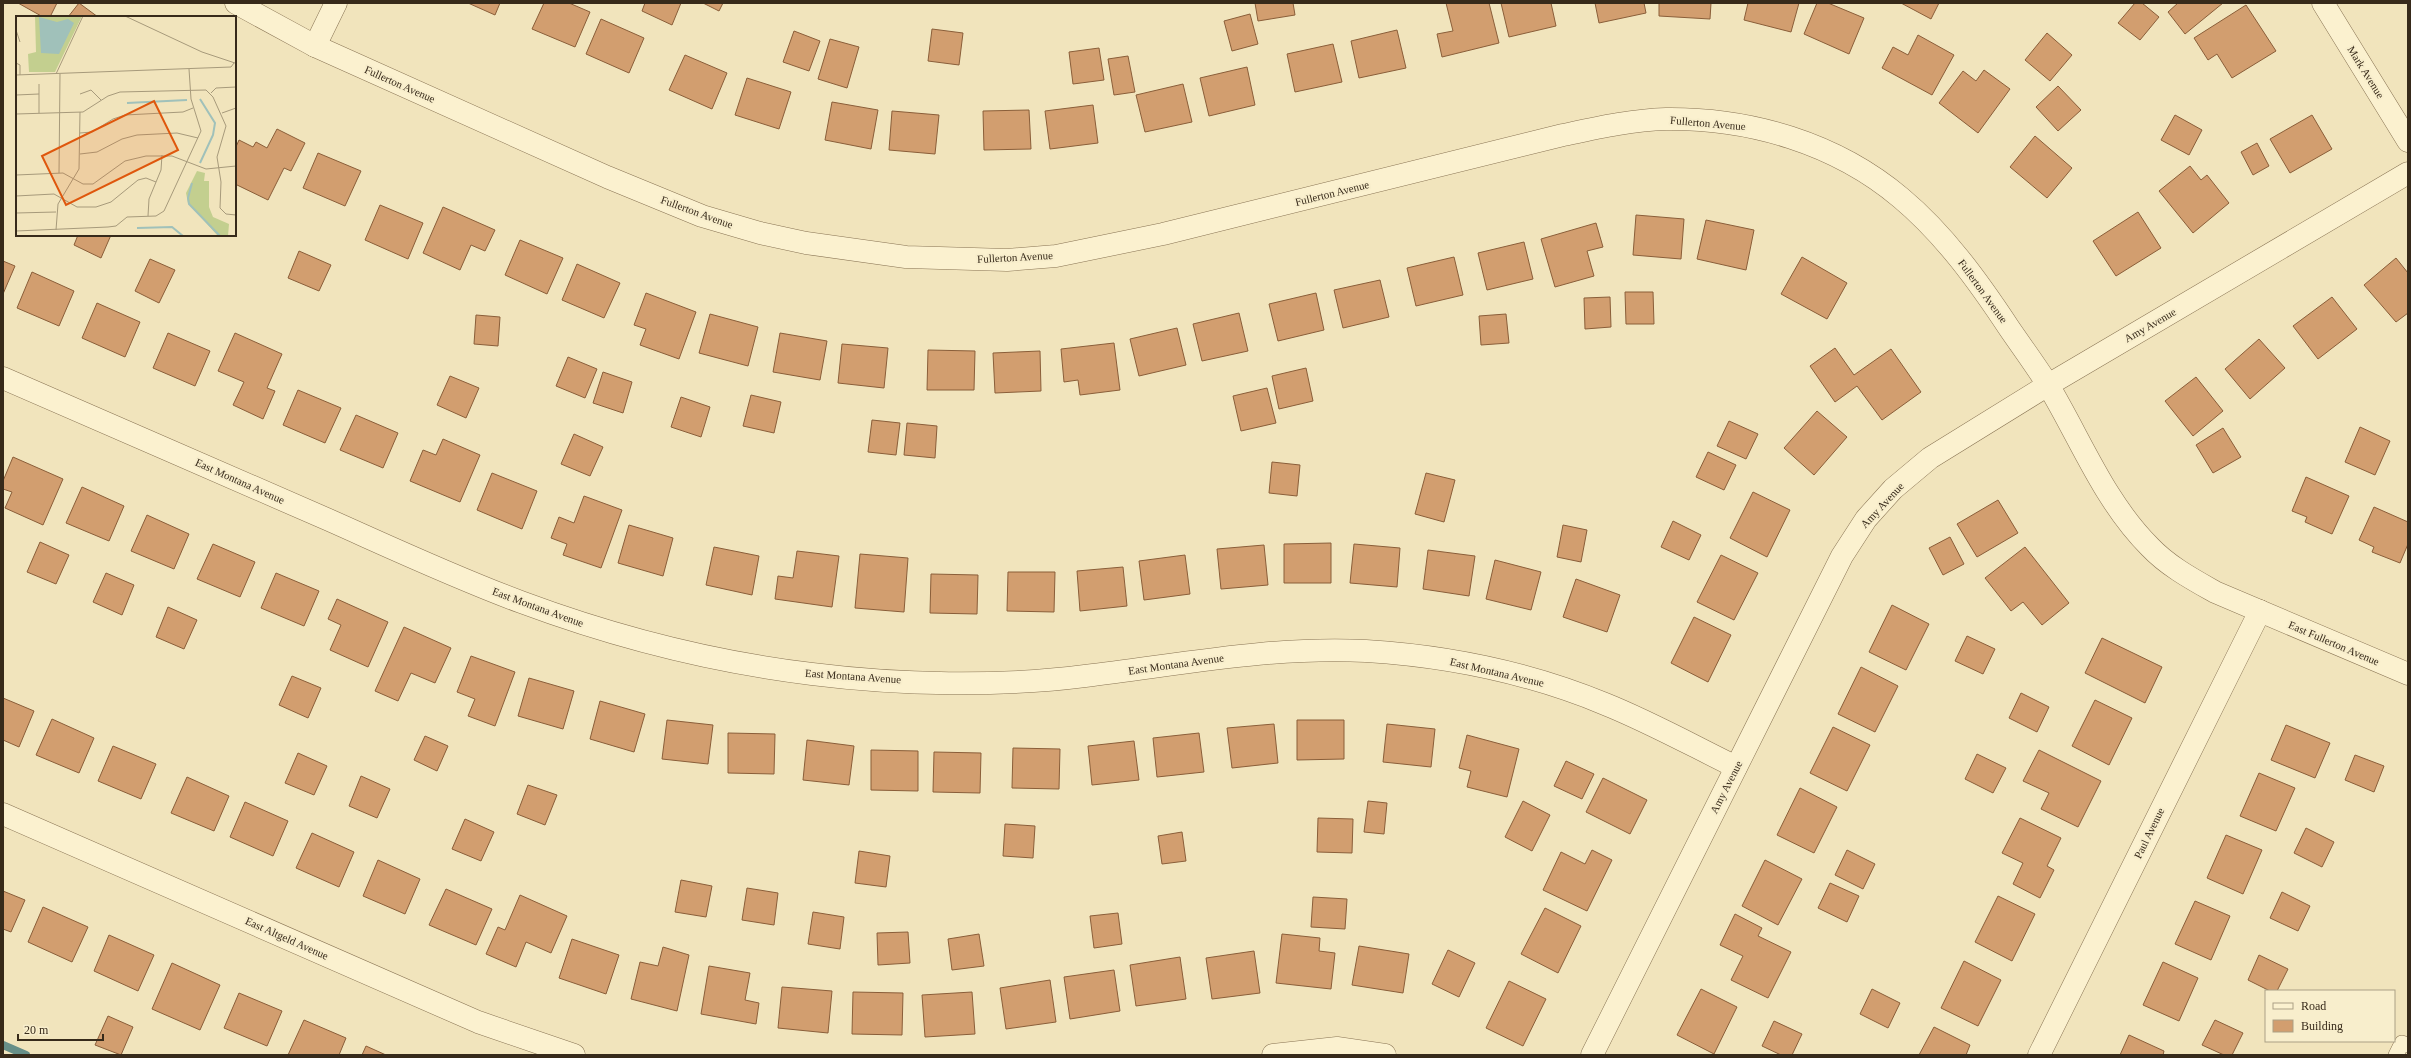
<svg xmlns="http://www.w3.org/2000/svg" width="2411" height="1058" viewBox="0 0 2411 1058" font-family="'Times New Roman',serif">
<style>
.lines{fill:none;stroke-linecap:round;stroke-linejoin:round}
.stream{stroke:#678f88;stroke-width:8}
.building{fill:#d29e6f;stroke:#8a5e39}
.lane-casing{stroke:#897454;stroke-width:16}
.street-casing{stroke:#897454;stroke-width:23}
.lane{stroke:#fbf1cf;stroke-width:15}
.street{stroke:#fbf1cf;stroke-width:22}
.labels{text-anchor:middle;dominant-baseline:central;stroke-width:4;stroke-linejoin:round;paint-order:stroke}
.street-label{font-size:11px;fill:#372a1a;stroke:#f8eecc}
.inset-river{fill:none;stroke:#a0c1ba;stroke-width:2}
.inset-road{fill:none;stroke:#a79a7b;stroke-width:1}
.view{fill:#df570d;fill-opacity:0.15;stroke:#df570d;stroke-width:2}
.inset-edge{fill:none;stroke:#372a1a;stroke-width:2}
</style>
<rect width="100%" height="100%" fill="#f1e4bc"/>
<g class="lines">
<path class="stream" d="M3,1045L26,1055"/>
</g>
<g class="building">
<path d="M18,3H57L50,17H43Z"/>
<path d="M79,3L98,17H68Z"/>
<path d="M468,3H500L495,15Z"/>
<path d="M544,3H569L590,12L575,47L532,29Z"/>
<path d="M645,3H681L672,25L642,11Z"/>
<path d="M703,3H723L719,11Z"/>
<path d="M1255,3H1293L1295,15L1258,21Z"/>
<path d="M1446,3H1489L1499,43L1442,57L1437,34L1453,31Z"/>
<path d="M1501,3H1551L1556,26L1509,37Z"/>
<path d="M1595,3H1644L1646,13L1599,23Z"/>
<path d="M1659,3H1711L1710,19L1659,16Z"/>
<path d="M1748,3H1799L1791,32L1744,20Z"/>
<path d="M1817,3H1828L1864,18L1849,54L1804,34Z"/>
<path d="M1901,3H1939L1931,19Z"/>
<path d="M2135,3H2142L2159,17L2140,40L2118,23Z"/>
<path d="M2178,3H2223L2185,34L2168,12Z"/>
<path d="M2246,5L2276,51L2232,78L2217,54L2208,60L2194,38Z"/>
<path d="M1250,14L1258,44L1232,51L1224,21Z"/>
<path d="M601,19L644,38L629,73L586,54Z"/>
<path d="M932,29L963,33L959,65L928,61Z"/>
<path d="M1397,30L1406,68L1359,78L1351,41Z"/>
<path d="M794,31L820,41L809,71L783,62Z"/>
<path d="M2047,33L2072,55L2050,81L2025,60Z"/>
<path d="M1918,35L1954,55L1932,95L1882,68L1893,47L1908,55Z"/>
<path d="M830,39L859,47L847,88L818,79Z"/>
<path d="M1333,44L1342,82L1295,92L1287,54Z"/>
<path d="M1099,48L1104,80L1073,84L1069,52Z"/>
<path d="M685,55L727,73L712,109L669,90Z"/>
<path d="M1128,56L1135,92L1114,95L1108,59Z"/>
<path d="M1247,67L1255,105L1209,116L1200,78Z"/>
<path d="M1984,70L2010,89L1978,133L1939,103L1963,71L1976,81Z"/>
<path d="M747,78L791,92L779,129L735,115Z"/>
<path d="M1183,84L1192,122L1145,132L1136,95Z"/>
<path d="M2058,86L2081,110L2058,131L2036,107Z"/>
<path d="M832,102L878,110L871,149L825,140Z"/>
<path d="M1093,105L1098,143L1050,149L1045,111Z"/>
<path d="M1029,110L1031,149L984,150L983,111Z"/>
<path d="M892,111L939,115L935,154L889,150Z"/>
<path d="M2175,115L2202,130L2189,155L2161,140Z"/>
<path d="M2312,115L2332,149L2290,173L2270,139Z"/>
<path d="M277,129L305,143L291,171L284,168L268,200L235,184V149L239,140L253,147L256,142L267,148Z"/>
<path d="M2035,136L2072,168L2047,198L2010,167Z"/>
<path d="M2257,143L2269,166L2253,175L2241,152Z"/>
<path d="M318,153L361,171L345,206L303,188Z"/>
<path d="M2190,166L2201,180L2207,175L2229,203L2193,233L2159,191Z"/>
<path d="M380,205L423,223L408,259L365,240Z"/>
<path d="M443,207L495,230L485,251L471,245L460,270L423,253Z"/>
<path d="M2138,212L2161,248L2116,276L2093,241Z"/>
<path d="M1636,215L1684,219L1681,259L1633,255Z"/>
<path d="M1706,220L1754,230L1746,270L1697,259Z"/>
<path d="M1596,223L1603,247L1587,251L1594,276L1555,287L1541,239Z"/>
<path d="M78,235H111L101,258L74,245Z"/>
<path d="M520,240L563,258L547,294L505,275Z"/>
<path d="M1524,242L1533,279L1487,290L1478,253Z"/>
<path d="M299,251L331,265L319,291L288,278Z"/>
<path d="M1454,257L1463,295L1416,306L1407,268Z"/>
<path d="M1802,257L1847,283L1827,319L1781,294Z"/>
<path d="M2396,258L2408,273V313L2396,322L2364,285Z"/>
<path d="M150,259L175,270L159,303L135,291Z"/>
<path d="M3,261L15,266L3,294Z"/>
<path d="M577,264L620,283L604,318L562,300Z"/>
<path d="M32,272L74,291L59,326L17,308Z"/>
<path d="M1380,280L1389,317L1343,328L1334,290Z"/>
<path d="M1625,292H1653L1654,324H1626Z"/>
<path d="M646,293L696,312L679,359L640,345L646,329L634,325Z"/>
<path d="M1316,293L1324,330L1278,341L1269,304Z"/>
<path d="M1610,297L1611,327L1585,329L1584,298Z"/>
<path d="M2332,297L2357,329L2318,359L2293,326Z"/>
<path d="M97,303L140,322L125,357L82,338Z"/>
<path d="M1239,313L1248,351L1202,361L1193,324Z"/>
<path d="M710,314L758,327L748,366L699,353Z"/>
<path d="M1506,314L1509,343L1481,345L1479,316Z"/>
<path d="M476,315L500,317L498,346L474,344Z"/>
<path d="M1177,328L1186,365L1139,376L1130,339Z"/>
<path d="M168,333L210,351L195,386L153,368Z"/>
<path d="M235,333L282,354L267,388L275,391L263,419L233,405L244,382L218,371Z"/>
<path d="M780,333L827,341L820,380L773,372Z"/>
<path d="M2259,339L2285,368L2250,399L2225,369Z"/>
<path d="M1114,343L1120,390L1080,395L1078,380L1064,382L1061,349Z"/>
<path d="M842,344L888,348L884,388L838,383Z"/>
<path d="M1835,348L1854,375L1891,349L1921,392L1882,420L1857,386L1835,402L1810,366Z"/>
<path d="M928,350L975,351L974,390H927Z"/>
<path d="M1040,351L1041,391L995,393L993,353Z"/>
<path d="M568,357L597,369L585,398L556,386Z"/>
<path d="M1306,368L1313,401L1279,409L1272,376Z"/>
<path d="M603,372L632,382L623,413L593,403Z"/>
<path d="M450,376L479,388L466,418L437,405Z"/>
<path d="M2196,377L2223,411L2193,436L2165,401Z"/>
<path d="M1267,388L1276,423L1241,431L1233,396Z"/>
<path d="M298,390L341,408L325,443L283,425Z"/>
<path d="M751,395L781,402L774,433L743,426Z"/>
<path d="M681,397L710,407L701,437L671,427Z"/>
<path d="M1817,411L1847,437L1814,475L1784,448Z"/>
<path d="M356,415L398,433L383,468L340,450Z"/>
<path d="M872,420L900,423L896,455L868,452Z"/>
<path d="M1729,421L1758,434L1746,459L1717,446Z"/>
<path d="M907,423L937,426L935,458L904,455Z"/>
<path d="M2360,427L2390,441L2375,475L2345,462Z"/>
<path d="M2223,428L2241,457L2213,473L2196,445Z"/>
<path d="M574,434L603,447L590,476L561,464Z"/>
<path d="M443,439L480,455L460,502L410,481L423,450L436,455Z"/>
<path d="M1708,452L1736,465L1724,490L1696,477Z"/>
<path d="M13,457L63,479L43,525L5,508L12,492L3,489V481Z"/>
<path d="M1272,462L1300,465L1297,496L1269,493Z"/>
<path d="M492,473L537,491L522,529L477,510Z"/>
<path d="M1426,473L1455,480L1444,522L1415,514Z"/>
<path d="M2306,477L2349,496L2332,534L2305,522L2307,517L2292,511Z"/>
<path d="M82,487L124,506L109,541L66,523Z"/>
<path d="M1753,492L1790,510L1767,557L1730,538Z"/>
<path d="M584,496L622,510L601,568L563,555L567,544L551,538L559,517L574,523Z"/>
<path d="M1998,500L2018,533L1977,557L1957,524Z"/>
<path d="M2374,507L2408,522V544L2400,563L2372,552L2374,547L2359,540Z"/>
<path d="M147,515L189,534L174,569L131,551Z"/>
<path d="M1673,521L1701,535L1689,560L1661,547Z"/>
<path d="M629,525L673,538L663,576L618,563Z"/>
<path d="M1563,525L1587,530L1581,562L1557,557Z"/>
<path d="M1950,537L1964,564L1943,575L1929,548Z"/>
<path d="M40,542L69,555L56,584L27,572Z"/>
<path d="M1331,543V583H1284V544Z"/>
<path d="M213,544L255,562L240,597L197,579Z"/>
<path d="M1354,544L1400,548L1397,587L1350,583Z"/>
<path d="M1264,545L1268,585L1221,589L1217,549Z"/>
<path d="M714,547L759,556L752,595L706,585Z"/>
<path d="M2025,547L2069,603L2042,625L2023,602L2011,611L1985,578Z"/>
<path d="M1428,550L1475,556L1469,596L1423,589Z"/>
<path d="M797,551L839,556L832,607L775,599L778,576L793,578Z"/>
<path d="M860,554L908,558L904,612L855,608Z"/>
<path d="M1185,555L1190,594L1144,600L1139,561Z"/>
<path d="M1721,555L1758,573L1734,620L1697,602Z"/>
<path d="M1495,560L1541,572L1531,610L1486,599Z"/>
<path d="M1123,567L1127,606L1080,611L1077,571Z"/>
<path d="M1008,572H1055L1054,612L1007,611Z"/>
<path d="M106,573L134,585L122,615L93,602Z"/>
<path d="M276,573L319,591L304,626L261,608Z"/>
<path d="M931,574L978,575L977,614L930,613Z"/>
<path d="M1576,579L1620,595L1607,632L1563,617Z"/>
<path d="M337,599L388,622L368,667L330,650L341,625L328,619Z"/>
<path d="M1892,605L1929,624L1906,670L1869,652Z"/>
<path d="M168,607L197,620L184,649L156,637Z"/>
<path d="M1694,617L1731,635L1708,682L1671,663Z"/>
<path d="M404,627L451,648L435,683L411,673L398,701L375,691Z"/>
<path d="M1967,636L1995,649L1983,674L1955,661Z"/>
<path d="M2102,638L2162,667L2145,703L2085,673Z"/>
<path d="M471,656L515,672L495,726L468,716L475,699L457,692Z"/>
<path d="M1861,667L1898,686L1875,732L1838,714Z"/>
<path d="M292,676L321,688L308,718L279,705Z"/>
<path d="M529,678L574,691L563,729L518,716Z"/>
<path d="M2021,693L2049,707L2037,732L2009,718Z"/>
<path d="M3,698L34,711L19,747L3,740Z"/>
<path d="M2095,700L2132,718L2109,765L2072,746Z"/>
<path d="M600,701L645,714L634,752L590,739Z"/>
<path d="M52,719L94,738L79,773L36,755Z"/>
<path d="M667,720L713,725L708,764L662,759Z"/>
<path d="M1297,720H1344V759L1297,760Z"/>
<path d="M1274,724L1278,763L1232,768L1227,728Z"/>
<path d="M1387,724L1435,729L1431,767L1383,762Z"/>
<path d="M2286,725L2330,743L2315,778L2271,760Z"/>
<path d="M1833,727L1870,745L1847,791L1810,773Z"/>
<path d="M728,733L775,734L774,774L728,773Z"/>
<path d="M1199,733L1204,772L1157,777L1153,738Z"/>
<path d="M1467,735L1519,749L1507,797L1467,787L1471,771L1459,768Z"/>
<path d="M425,736L448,746L437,771L414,760Z"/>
<path d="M807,740L854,746L849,785L803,780Z"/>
<path d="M1134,741L1139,780L1092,785L1088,746Z"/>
<path d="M113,746L156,764L141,799L98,781Z"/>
<path d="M1013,748L1060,749L1059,789L1012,788Z"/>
<path d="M871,750L918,751V791L871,790Z"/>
<path d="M2039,750L2101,781L2078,827L2041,809L2049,793L2023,781Z"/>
<path d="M934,752L981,753L980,793L933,792Z"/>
<path d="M298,753L327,766L314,795L285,783Z"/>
<path d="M1977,754L2006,768L1993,793L1965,779Z"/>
<path d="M2355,755L2384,766L2374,792L2345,780Z"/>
<path d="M1566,761L1594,774L1582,799L1554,786Z"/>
<path d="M2259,773L2295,788L2276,831L2240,816Z"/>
<path d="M361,776L390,789L377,818L349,806Z"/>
<path d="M187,777L229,796L214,831L171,813Z"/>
<path d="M1603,778L1647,800L1630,834L1586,812Z"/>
<path d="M528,785L557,795L545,825L517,814Z"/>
<path d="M1800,788L1837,807L1814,853L1777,835Z"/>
<path d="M1368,801L1387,803L1384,834L1364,832Z"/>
<path d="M1523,801L1550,815L1532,851L1505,837Z"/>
<path d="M245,802L288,821L273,856L230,837Z"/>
<path d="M1318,818L1353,819L1352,853L1317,852Z"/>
<path d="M2020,818L2061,838L2047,866L2054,870L2040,898L2013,884L2023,863L2002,853Z"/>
<path d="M465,819L494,832L481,861L452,849Z"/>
<path d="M1005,824L1035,826L1033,858L1003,856Z"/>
<path d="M2306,828L2334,842L2322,867L2294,853Z"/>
<path d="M1182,832L1186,861L1162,864L1158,836Z"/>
<path d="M312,833L354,852L339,887L296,868Z"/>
<path d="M2226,835L2262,850L2243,894L2207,878Z"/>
<path d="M1592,850L1612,860L1587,911L1543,890L1561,852L1585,864Z"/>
<path d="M1847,850L1875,864L1863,889L1835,875Z"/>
<path d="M859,851L890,856L886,887L855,883Z"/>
<path d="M378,860L420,879L405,914L363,896Z"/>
<path d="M1765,860L1802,879L1778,925L1742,906Z"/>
<path d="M681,880L712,886L706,917L675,912Z"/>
<path d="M1830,883L1859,896L1847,922L1818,908Z"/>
<path d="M747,888L778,893L774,925L742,920Z"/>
<path d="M446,889L492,909L476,945L429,925Z"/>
<path d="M3,891L25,900L11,932L3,929Z"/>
<path d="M2282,892L2310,906L2298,931L2270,918Z"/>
<path d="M520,895L567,916L551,953L526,942L516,967L486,954L498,927L505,930Z"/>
<path d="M1998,896L2035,914L2012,961L1975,942Z"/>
<path d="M1313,897L1347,899L1345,929L1311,927Z"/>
<path d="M2195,901L2230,916L2211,960L2175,944Z"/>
<path d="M43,907L88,927L72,962L28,942Z"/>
<path d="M1545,908L1581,926L1558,973L1521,954Z"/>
<path d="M813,912L844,917L840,949L808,944Z"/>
<path d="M1118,913L1122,944L1094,948L1090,916Z"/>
<path d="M1735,914L1762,928L1758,936L1791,952L1768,998L1731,980L1743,956L1720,945Z"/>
<path d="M908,932L910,963L878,965L877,933Z"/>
<path d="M979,934L984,966L952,970L948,939Z"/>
<path d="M1282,934L1320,938L1319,951L1335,953L1331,989L1276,983Z"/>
<path d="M109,935L154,955L138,991L94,971Z"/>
<path d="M572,939L619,955L606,994L559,978Z"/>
<path d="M1359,946L1409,954L1403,993L1352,985Z"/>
<path d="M663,947L689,955L677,1011L631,999L640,962L658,966Z"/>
<path d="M1448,950L1475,963L1459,997L1432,984Z"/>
<path d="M1254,951L1260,993L1212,999L1206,958Z"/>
<path d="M2259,955L2288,969L2277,991H2270L2248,980Z"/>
<path d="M1180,957L1186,999L1136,1006L1130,965Z"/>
<path d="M1964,961L2001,980L1978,1026L1941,1008Z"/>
<path d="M2163,962L2198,978L2179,1021L2143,1005Z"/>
<path d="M172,963L220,985L200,1030L152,1009Z"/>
<path d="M709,966L750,973L745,1000L759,1003L756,1024L701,1014Z"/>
<path d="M1114,970L1120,1011L1070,1019L1064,977Z"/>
<path d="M1050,980L1056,1022L1006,1029L1000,988Z"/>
<path d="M1509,981L1546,999L1523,1046L1486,1028Z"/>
<path d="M782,987L832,991L828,1033L778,1028Z"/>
<path d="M1701,989L1737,1007L1714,1054L1677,1035Z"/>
<path d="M1872,989L1900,1003L1888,1028L1860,1014Z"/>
<path d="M853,992L903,993L902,1035L852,1034Z"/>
<path d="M972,992L975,1034L925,1037L922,995Z"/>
<path d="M239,993L282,1011L267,1046L224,1028Z"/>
<path d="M108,1016L133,1027L121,1055L95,1045Z"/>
<path d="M304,1020L346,1038L339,1055H288Z"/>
<path d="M2215,1020L2243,1033L2232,1055H2224L2202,1045Z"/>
<path d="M1774,1021L1802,1034L1792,1055H1781L1762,1046Z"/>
<path d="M1934,1027L1970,1045L1966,1055H1919Z"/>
<path d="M2129,1035L2164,1051L2163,1055H2120Z"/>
<path d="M366,1046L386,1055H362Z"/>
</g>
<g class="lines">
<g class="lane-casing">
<path id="lane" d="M2396,1055L2402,1043L2408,1045"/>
</g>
<g class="street-casing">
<g id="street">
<path d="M236,3L315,46L607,177L702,216L760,233L806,243L906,257L1007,260L1056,256L1163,234L1563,135C1596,128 1631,120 1666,119C1750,118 1836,143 1901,198C1944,234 1978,281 2009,328C2022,347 2036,366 2048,385C2081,440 2104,501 2150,547C2168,566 2192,579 2215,592L2408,674"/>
<path d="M2323,3L2408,141"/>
<path d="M315,46L336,3"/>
<path d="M3,378C112,425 220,473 329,520C392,548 456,578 521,602C615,637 713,662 812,674C899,685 999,687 1085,676C1178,665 1272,646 1366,651C1447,656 1530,673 1605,704C1650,722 1693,746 1736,767"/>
<path d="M3,814L478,1022L574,1055"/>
<path d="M1273,1055L1337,1048L1385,1055"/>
<path d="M1592,1055L1842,556L1866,519L1893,489L1930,458L2048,385L2408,173"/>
<path d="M2039,1055L2260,611"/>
</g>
</g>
<use href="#lane" class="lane"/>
<use href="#street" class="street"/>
</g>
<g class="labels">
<g class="street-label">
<text transform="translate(2366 72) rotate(58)">Mark Avenue</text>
<text transform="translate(400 84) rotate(24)">Fullerton Avenue</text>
<text transform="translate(1708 123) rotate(5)">Fullerton Avenue</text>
<text transform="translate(1332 193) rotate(-14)">Fullerton Avenue</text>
<text transform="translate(697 212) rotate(20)">Fullerton Avenue</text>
<text transform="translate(1015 257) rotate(-3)">Fullerton Avenue</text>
<text transform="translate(1983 291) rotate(54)">Fullerton Avenue</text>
<text transform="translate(2150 325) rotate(-30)">Amy Avenue</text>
<text transform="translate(240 481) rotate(24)">East Montana Avenue</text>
<text transform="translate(1882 505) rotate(-47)">Amy Avenue</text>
<text transform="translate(538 607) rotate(20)">East Montana Avenue</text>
<text transform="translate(2334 643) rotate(23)">East Fullerton Avenue</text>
<text transform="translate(1176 664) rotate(-8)">East Montana Avenue</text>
<text transform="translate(1497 672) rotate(13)">East Montana Avenue</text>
<text transform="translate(853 676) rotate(4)">East Montana Avenue</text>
<text transform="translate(1726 787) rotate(-63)">Amy Avenue</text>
<text transform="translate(2149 833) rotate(-64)">Paul Avenue</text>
<text transform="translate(287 938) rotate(24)">East Altgeld Avenue</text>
</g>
</g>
<g transform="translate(16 16)">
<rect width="220" height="220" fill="#f1e4bc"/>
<path d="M19,0H66L39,56H13L12,38L20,36ZM181,155L189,157L188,165H193V191L197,201L213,208L212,220H202L172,187L170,177Z" fill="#c3cf8f"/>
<path d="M23,1L41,6L52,3L58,7L43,38L25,37Z" fill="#a0c1ba"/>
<path class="inset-river" d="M184,83L199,107L197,119L184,147M111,87L171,84M176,167L172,182L173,188L204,220M121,212L156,211L167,220"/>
<path class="inset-road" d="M109,0L186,36L219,47M0,14L4,26M0,47L4,49V59M40,58L67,0M0,59L215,51L218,47M195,77L200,72L220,71M64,78L75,74L85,84M0,79L23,78M23,97V68M206,97L220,92M0,98L67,96L92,80L104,76L190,74L197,81L210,110L201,141L205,166L204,192L210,198L220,199M64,117L76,116L97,103L109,99L167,96L177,92M64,138L81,136L106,123L121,119L161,117L182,122M43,157L44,58M0,159L47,157L67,168H77L109,145L130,140H156L190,153L220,150M0,180L38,178L61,191H80L95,186L122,164L130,162L140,166M0,197L40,196M132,200L133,183L145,154L146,139M40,214L42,188L63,153L64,96M0,215L92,211L100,210L111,201L140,200L148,195L185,115L175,83L173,53"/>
<path class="view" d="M138,85L162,134L50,189L26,140Z"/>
<rect width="220" height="220" class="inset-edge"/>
</g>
<rect width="2411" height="1058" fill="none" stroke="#372a1a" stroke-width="8"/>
<rect x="2265" y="990" width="130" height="52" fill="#f8eecc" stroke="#aba085"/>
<rect x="2273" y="1003" width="20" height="6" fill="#fbf1cf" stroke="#aba085"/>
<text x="2301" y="1010" font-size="12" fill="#372a1a">Road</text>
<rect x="2273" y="1020" width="20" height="12" fill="#d29e6f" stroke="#aba085"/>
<text x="2301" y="1030" font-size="12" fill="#372a1a">Building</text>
<path d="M18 1034v6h85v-6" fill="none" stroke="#372a1a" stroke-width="2"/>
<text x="24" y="1034" font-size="12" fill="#372a1a" stroke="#f8eecc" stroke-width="3" paint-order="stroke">20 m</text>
</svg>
